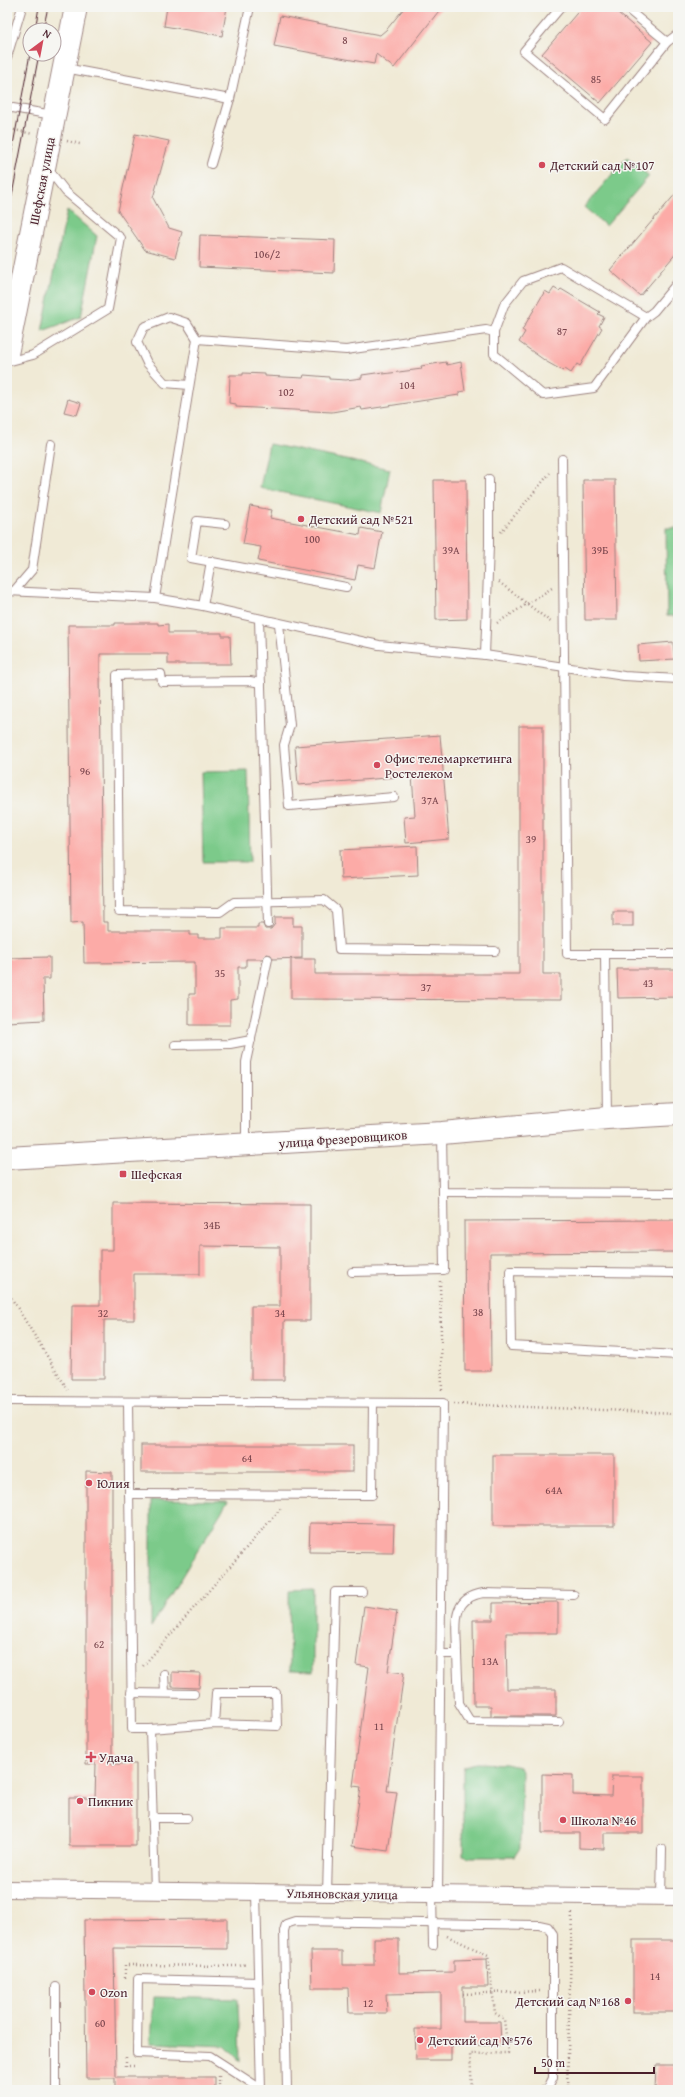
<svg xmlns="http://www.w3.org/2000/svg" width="685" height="2097" viewBox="0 0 685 2097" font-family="'Gentium Book Plus',serif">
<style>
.green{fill:#7bca8a;stroke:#62745a}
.building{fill:#fcaba7}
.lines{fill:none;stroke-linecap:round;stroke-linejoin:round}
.service-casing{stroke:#9d8480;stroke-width:10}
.minor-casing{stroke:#9d8480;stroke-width:18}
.secondary-casing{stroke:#9d8480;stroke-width:24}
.primary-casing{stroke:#9d8480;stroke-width:24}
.path{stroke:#9d8480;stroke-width:2.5;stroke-dasharray:1 3;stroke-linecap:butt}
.service{stroke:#fff;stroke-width:8}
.minor{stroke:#fff;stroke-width:16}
.secondary{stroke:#fff;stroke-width:22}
.primary{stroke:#fff;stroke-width:22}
.tram{stroke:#4a1f2b;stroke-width:1}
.poi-dot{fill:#d1495b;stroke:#f6f6f2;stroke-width:1.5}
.labels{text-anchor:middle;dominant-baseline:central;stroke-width:3;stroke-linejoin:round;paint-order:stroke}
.number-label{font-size:11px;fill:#76424a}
.poi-label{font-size:13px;fill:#4a1f2b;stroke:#f6f6f2;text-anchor:start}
.street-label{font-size:13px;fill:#4a1f2b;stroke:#f6f6f2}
</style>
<rect width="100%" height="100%" fill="#f6f6f2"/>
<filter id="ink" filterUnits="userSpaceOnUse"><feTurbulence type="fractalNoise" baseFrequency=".025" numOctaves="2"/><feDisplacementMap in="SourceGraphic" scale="8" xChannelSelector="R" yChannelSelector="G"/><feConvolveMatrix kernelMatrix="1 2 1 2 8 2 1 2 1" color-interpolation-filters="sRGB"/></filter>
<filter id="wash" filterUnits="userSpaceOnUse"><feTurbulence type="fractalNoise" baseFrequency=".012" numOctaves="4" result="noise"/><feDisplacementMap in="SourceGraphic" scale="16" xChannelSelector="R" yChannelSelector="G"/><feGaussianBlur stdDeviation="0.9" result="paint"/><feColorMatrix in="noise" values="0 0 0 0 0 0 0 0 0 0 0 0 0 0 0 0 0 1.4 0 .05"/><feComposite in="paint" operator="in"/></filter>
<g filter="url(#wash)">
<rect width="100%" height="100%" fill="#f0ead6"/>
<g class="green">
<path d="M627,157L649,176L606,226L584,207Z"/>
<path d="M67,210L97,236L81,317L42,331Z"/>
<path d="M269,444L390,469L381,513L260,488Z"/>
<path d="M666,528H678V616H667Z"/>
<path d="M248,771L250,862H203L201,772Z"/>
<path d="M151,1500L228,1501L151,1627Z"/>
<path d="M313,1589V1672L290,1671L289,1590Z"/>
<path d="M477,1763L506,1764L519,1767L522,1772L521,1839L520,1848L514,1857H469L463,1855V1772L464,1766Z"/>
<path d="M154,1997L238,1999L240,2061L225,2046L151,2043Z"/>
</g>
<g id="blocks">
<g class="building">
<path d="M167,7H227L222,36L164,26Z"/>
<path d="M405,7H442L394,68L376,54L374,64L274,46L280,16L380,35L387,29Z"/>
<path d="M582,7H611L652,42L600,103L542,54Z"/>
<path d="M135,134L169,141L153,198L169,228L182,232L175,258L145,250L118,211Z"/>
<path d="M678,191V251L640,296L610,270Z"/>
<path d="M200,235L335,240L334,273L199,267Z"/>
<path d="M554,288L559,291L561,289L576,298L600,312L598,314L604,317L599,326L602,328L588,352L580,366L577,364L571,373L565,369L563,371L547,362L519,342L525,332L522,330L545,291L550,294Z"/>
<path d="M446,362L447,365L461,362L465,391L459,392V395L362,410L361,407L332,412L236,407V404L229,403L230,375H243V373L265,374V376L303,378L304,375L329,377V379L346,380L362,378V375L383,372V374L422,369L421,366Z"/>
<path d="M68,399L81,403L77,415L64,412Z"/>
<path d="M434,480H466L467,619L436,620Z"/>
<path d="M583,480H615L617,620H585Z"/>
<path d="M250,506L272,510L270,518L360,535L361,528L382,532L375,568L358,565L355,580L258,561L261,547L243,544Z"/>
<path d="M115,623H158V625L168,624V633H222V636H230L231,664H168V654H100V671L103,922H108V931H190V935H198V938H222V928H258V924H263L265,929H271L275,924V917H293V926H302V958L273,959L271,955L267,954L262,959H246V967H238V999L230,1000V1025H189V994H195V962L84,963L83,922L71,923L68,625H115Z"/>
<path d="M673,642L675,659L639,661L638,645Z"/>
<path d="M519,726H543V974H561V1000L291,999V959H315V974H519Z"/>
<path d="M440,735L449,839L406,843L404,817L415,816L412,776L298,785L295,746Z"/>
<path d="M417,846L418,875L341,879L340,850Z"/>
<rect x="613" y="912" width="20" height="14"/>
<path d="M50,957V979H43L44,1020L7,1022V958Z"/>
<path d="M617,969H678V997L618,998Z"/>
<path d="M113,1203L310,1204V1321H284V1380H251V1306H280V1247L200,1246V1274H134V1320H104V1379H71L72,1305H100V1250H113Z"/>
<path d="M678,1220V1252L490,1253L491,1371H465L464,1221Z"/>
<rect x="141" y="1445" width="212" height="27"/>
<rect x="493" y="1455" width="121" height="71"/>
<path d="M86,1471L112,1472V1764H136V1846H69V1798H95L96,1764H86Z"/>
<path d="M310,1523L394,1524L393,1553L309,1552Z"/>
<path d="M558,1602V1633H506L507,1689H556V1716H491V1706H474L473,1620H493V1603Z"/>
<path d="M364,1606L397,1611L388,1671L404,1673L387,1791L397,1792L388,1851L352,1846L361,1787L353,1786L369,1667L356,1665Z"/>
<path d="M172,1672L200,1673L199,1688L172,1687Z"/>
<path d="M542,1774L573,1775V1795L611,1796L612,1776H643V1833H604V1849L579,1848V1833H542Z"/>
<path d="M227,1919V1949L114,1948L116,2077H215V2090H115V2078H86L84,1920Z"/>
<path d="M374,1939H399V1973L454,1972V1960L487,1959L488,1987H463V2022H500L501,2045L451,2046V2060H416L415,2029H441V1993L386,1994L387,2013H349L348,1988H312L311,1951H342V1965H374Z"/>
<rect x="633" y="1940" width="45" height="72"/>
<path d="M656,2065H678V2090H655Z"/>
</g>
</g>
</g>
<g filter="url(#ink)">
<use href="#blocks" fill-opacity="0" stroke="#9d8480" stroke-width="1"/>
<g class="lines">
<g class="service-casing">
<g id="service">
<path d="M561,7L524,51L605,119L667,42L678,34"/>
<path d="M625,7L667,42"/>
<path d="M7,57L22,7"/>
<path d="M65,68L230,99L211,164"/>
<path d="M230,99L250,7"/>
<path d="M7,107L53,115"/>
<path d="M646,317L561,267L523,281L504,305L494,332V354L543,395L594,388L646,317L654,311L678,282"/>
<path d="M7,362L33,355L108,309L121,238L66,192L48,169"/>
<path d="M189,385L165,383L147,363L137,342L144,327L169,317L187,323L197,339L346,350L486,330L494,332"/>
<path d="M562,459L567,954H678"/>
<path d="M225,524L197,521L191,558L346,587"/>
<path d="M7,591L155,598L203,606L379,645L485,655L624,676L678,679"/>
<path d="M14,591L32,570L51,444"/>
<path d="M155,598L197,339"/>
<path d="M203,606L211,561"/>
<path d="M259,619L268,924"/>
<path d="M279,624L290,725L284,745L289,806L394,797"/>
<path d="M485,655L489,545V479"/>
<path d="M261,683L250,681L162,682L161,674L117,675L119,911L220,912L234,902L324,900L336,910L339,949L495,951"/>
<path d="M605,955L607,1117"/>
<path d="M175,1045L230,1044L251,1040"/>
<path d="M442,1134L443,1192L678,1193"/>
<path d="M246,1143V1062L268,959"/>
<path d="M352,1272L444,1270L443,1192"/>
<path d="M678,1273L510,1271L511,1346L678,1355"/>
<path d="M7,1401L443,1403L438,1895"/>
<path d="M128,1403L132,1729H150L155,1891"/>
<path d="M129,1494L372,1495L373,1403"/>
<path d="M440,1654H457C457,1626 449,1599 483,1593L574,1595"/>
<path d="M457,1654L459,1703L470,1721L559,1722"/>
<path d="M164,1674L165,1693"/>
<path d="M131,1693L194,1694"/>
<path d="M150,1729L214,1724L277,1726L276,1693H216L214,1724"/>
<path d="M152,1818H187"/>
<path d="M256,1893L261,2090"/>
<path d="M327,1894L335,1592H362"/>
<path d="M432,1895L433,1945"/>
<path d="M661,1897L662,1849"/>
<path d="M258,1982L138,1979L137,2053L210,2056L261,2089"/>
<path d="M56,1987V2090"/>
<path d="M287,2090L284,1931L286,1924L295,1921L539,1925L548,1927L553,1934V2078L548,2088L545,2090"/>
</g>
</g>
<g class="minor-casing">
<path id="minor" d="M7,1889L678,1897"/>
</g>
<g class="secondary-casing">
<path id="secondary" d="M7,1158L442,1133L607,1118L678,1114"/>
</g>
<g class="primary-casing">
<path id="primary" d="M7,354L76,7"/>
</g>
<g class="path">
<path d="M10,129L33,134"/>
<path d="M67,141L80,144"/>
<path d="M501,532L550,473"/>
<path d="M499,582L552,623"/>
<path d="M497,623L552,588"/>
<path d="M440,1281L442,1392"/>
<path d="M7,1291L68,1390"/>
<path d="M454,1404L678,1413"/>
<path d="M143,1666L282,1507"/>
<path d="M447,1936L488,1955L495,2013L504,2019L508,2053L470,2054L472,2090"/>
<path d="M125,1978V1965L239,1966L246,1964"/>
<path d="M463,1994L541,1991"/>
<path d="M126,2057V2066H137"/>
<path d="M219,2076V2090"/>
<path d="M567,2090L572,1911"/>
</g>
<use href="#service" class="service"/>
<use href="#minor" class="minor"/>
<use href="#secondary" class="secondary"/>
<use href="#primary" class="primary"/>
<g class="tram">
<path d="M35,30L39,7"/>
<path d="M43,30L48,7"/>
<path d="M7,177L30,54"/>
<path d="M7,221L39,54"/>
</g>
</g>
</g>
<g class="poi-dot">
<circle cx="542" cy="165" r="4"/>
<circle cx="301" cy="519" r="4"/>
<circle cx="377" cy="765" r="4"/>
<rect x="119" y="1170" width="8" height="8" rx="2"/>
<circle cx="89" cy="1483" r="4"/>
<path d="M89 1751h4v4h4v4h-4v4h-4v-4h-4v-4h4z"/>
<circle cx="80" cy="1801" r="4"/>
<circle cx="563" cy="1820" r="4"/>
<circle cx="92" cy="1992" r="4"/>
<circle cx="628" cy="2001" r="4"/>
<circle cx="420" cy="2040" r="4"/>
</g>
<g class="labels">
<g class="number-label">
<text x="345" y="40">8</text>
<text x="596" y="79">85</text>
<text x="267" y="254">106/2</text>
<text x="562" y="331">87</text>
<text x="407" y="385">104</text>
<text x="286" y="392">102</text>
<text x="312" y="539">100</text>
<text x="451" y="550">39А</text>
<text x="600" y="550">39Б</text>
<text x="85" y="771">96</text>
<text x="430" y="800">37А</text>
<text x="531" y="839">39</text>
<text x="220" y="973">35</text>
<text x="648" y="983">43</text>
<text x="426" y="987">37</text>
<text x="212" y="1225">34Б</text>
<text x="478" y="1312">38</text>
<text x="103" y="1313">32</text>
<text x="280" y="1313">34</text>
<text x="247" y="1458">64</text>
<text x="554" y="1490">64А</text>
<text x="99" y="1644">62</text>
<text x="490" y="1661">13А</text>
<text x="379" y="1726">11</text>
<text x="655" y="1976">14</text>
<text x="368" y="2003">12</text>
<text x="100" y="2023">60</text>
</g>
<g class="poi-label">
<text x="550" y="165">Детский сад №107</text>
<text x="309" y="519">Детский сад №521</text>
<text x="385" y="758">Офис телемаркетинга<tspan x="385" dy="15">Ростелеком</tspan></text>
<text x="131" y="1174">Шефская</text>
<text x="97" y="1483">Юлия</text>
<text x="99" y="1757">Удача</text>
<text x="88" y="1801">Пикник</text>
<text x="571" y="1820">Школа №46</text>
<text x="100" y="1992">Ozon</text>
<text x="620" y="2001" text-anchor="end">Детский сад №168</text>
<text x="428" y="2040">Детский сад №576</text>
</g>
<g class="street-label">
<text transform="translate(42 181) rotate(-79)">Шефская улица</text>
<text transform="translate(343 1139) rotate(-4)">улица Фрезеровщиков</text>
<text transform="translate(342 1894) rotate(1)">Ульяновская улица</text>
</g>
</g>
<rect width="685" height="2097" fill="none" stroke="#f6f6f2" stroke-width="24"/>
<g transform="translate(42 42) rotate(32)"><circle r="19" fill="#f6f6f2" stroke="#b1a0a2"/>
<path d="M0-3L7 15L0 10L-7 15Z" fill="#d1495b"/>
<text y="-6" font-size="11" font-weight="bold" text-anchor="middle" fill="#4a1f2b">N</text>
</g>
<path d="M535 2067v6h119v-6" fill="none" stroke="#4a1f2b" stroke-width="2"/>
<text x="541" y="2067" font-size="12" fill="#4a1f2b" stroke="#f6f6f2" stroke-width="3" paint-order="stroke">50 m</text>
</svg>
